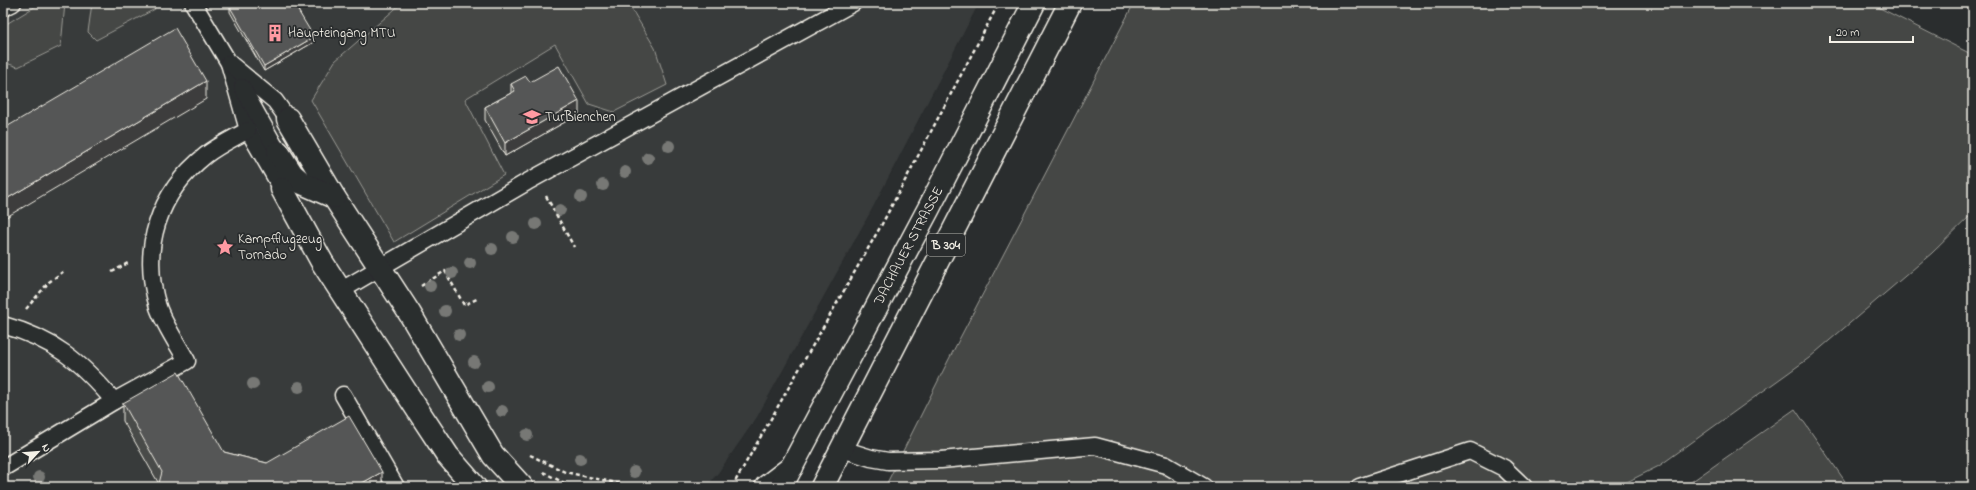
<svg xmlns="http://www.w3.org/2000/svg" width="1976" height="490" viewBox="0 0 1976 490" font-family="'Indie Flower',sans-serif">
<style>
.built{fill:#373a3a}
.green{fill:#444645;stroke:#9c9c96}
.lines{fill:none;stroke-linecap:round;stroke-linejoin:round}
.service-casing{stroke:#f4f1e8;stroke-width:19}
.minor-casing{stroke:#f4f1e8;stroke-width:25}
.primary-casing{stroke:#f4f1e8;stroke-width:25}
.path{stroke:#f4f1e8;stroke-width:2.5;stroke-dasharray:4 3;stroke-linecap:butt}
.service{stroke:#2a2d2e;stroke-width:16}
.minor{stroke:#2a2d2e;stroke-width:22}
.primary{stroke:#2a2d2e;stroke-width:22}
.tree{fill:#777875}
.wall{fill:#494b4a;stroke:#f4f1e8}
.shaded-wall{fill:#3c3d3c;stroke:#f4f1e8}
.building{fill:#555756;stroke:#f4f1e8}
.labels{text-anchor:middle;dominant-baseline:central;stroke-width:3.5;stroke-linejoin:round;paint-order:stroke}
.shield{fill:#2a2d2e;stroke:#b7b6b0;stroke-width:1}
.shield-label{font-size:13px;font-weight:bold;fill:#f4f1e8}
.poi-label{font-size:14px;fill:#f4f1e8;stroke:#2a2d2e;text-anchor:start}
.street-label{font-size:14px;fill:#f4f1e8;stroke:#2a2d2e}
</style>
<rect width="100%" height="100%" fill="#2a2d2e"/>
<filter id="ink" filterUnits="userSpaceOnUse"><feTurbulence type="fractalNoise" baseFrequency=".025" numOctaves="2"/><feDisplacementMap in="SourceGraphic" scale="8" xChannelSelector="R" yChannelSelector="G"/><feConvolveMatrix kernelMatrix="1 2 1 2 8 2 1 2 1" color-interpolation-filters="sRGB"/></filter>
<g filter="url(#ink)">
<path class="built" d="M3,3H979L872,209L757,417L718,473L706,487H3Z"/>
<g class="green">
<path d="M41,3H65L61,46L18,67L3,62V26Z"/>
<path d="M92,3H151L155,9L96,40L88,32Z"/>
<path d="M402,3H628L655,48L667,85L614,112L589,104L555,44L465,99L504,175L394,242L311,100L335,61Z"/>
<path d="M1134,3H1870L1973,55V213L1932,253L1809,358L1659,466L1617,487H885L948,361Z"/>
<path d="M1795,409L1849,487H1684Z"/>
</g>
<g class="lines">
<g class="service-casing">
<g id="service">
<path d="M193,3L229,63L248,130L282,189"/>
<path d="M3,8L13,3"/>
<path d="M229,63L275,101L288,119"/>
<path d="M242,87L278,152"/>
<path d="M340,291L527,182L853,3"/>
<path d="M3,325C54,339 81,362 114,401"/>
<path d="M343,395L396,487"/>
<path d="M842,449L871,458L888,461L941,460L1095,446L1166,465L1204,487"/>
<path d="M3,468L114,401L187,361C178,345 164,324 158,307C140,248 158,193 206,155C219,145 234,138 248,130"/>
<path d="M1359,487L1470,451L1504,468L1524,487"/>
</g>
</g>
<g class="minor-casing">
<g id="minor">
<path d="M288,119L334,197L410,314L493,455L522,487"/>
<path d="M278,152L292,174L302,183L334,197"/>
<path d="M282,189L322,262L419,412L448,456L475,487"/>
<path d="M766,487L792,467"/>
</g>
</g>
<g class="primary-casing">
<g id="primary">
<path d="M781,487L929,208L1034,3"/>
<path d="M822,487L1070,3"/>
</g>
</g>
<g class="path">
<path d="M546,196L574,247"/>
<path d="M112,272L128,263"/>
<path d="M421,286L445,271L464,305L479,298"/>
<path d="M26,309L49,282L64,271"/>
<path d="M530,455L565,472L635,487"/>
<path d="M543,472L566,484L577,487"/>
<path d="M732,487L882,224L999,3"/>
</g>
<use href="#service" class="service"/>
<use href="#minor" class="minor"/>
<use href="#primary" class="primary"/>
</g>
<g class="tree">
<circle cx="669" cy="146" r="6"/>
<circle cx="648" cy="158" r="6"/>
<circle cx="625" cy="172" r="6"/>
<circle cx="603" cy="185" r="6"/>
<circle cx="581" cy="197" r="6"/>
<circle cx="560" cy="210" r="6"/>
<circle cx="536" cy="224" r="6"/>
<circle cx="513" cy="237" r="6"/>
<circle cx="492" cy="249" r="6"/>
<circle cx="470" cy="263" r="6"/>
<circle cx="452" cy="273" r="6"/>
<circle cx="430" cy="286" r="6"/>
<circle cx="445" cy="311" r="6"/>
<circle cx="459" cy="335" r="6"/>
<circle cx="474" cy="362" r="6"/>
<circle cx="253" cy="384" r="6"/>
<circle cx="299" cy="387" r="6"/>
<circle cx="488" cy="387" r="6"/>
<circle cx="502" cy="411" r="6"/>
<circle cx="527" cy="435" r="6"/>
<circle cx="580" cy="459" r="6"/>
<circle cx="634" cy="472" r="6"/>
<circle cx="39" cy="477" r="6"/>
</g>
<g class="wall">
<path d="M230,3H305L297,8L314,42L264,71L230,12V7L231,6Z"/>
<path d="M530,82L579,114L505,156L485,120V107L511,93V84Z"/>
<path d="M123,403L224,452L267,463L382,487L159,484L123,421Z"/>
</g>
<g class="shaded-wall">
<path d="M296,3H305L294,9V4Z"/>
<path d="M314,37V42L264,71V66Z"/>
<path d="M206,81V99L3,219V201Z"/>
<path d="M579,101V114L505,156V143Z"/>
<path d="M382,472V487H355Z"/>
</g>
<g class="building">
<path d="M233,3H296L294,4L314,37L264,66L230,7L234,5Z"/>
<path d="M175,28L206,81L3,201V129Z"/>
<path d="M559,66L579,101L505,143L485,107L515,91L511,84L526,76L530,82Z"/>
<path d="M178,372L224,452L267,463L349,416L382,472L355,487H158L162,472L123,403Z"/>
</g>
</g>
<defs>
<g id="building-bare" transform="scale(1.38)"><path d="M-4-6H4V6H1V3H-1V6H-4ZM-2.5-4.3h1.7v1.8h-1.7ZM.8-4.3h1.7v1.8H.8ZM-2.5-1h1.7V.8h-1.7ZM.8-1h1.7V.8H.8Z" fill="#ff9aa2" stroke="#2a2d2e" stroke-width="2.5" paint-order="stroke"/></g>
<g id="school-bare" transform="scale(1.38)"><path d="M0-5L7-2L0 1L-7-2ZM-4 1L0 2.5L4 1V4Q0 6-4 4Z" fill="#ff9aa2" stroke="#2a2d2e" stroke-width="2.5" paint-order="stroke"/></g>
<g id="sight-bare" transform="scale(1.38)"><path d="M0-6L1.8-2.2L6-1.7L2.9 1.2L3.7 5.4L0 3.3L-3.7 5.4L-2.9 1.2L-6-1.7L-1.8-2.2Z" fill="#ff9aa2" stroke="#2a2d2e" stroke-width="2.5" paint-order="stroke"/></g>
</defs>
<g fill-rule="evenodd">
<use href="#building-bare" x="275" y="33"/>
<use href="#school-bare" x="532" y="117"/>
<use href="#sight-bare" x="225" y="247"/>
</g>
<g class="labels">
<rect class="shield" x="927" y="234" width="38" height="22" rx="3"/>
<g class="shield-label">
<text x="946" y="245">B 304</text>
</g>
<g class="poi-label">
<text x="288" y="33">Haupteingang MTU</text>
<text x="545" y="117">TurBienchen</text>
<text x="238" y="239">Kampfflugzeug<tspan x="238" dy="16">Tornado</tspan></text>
</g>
<g class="street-label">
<text transform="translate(909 246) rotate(-62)">DACHAUER STRASSE</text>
</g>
</g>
<rect width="1976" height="490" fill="none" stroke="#2a2d2e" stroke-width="16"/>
<rect x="8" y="8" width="1960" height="474" fill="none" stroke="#f4f1e8" stroke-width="1.5" filter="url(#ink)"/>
<g transform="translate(38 452) rotate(64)" stroke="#2a2d2e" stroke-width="3" paint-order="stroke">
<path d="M0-3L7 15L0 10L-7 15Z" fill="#f4f1e8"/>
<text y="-6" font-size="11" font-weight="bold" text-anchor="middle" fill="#f4f1e8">N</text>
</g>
<path d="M1830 36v6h83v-6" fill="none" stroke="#f4f1e8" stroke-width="2"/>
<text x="1836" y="36" font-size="12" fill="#f4f1e8" stroke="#2a2d2e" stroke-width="3" paint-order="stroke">20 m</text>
</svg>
